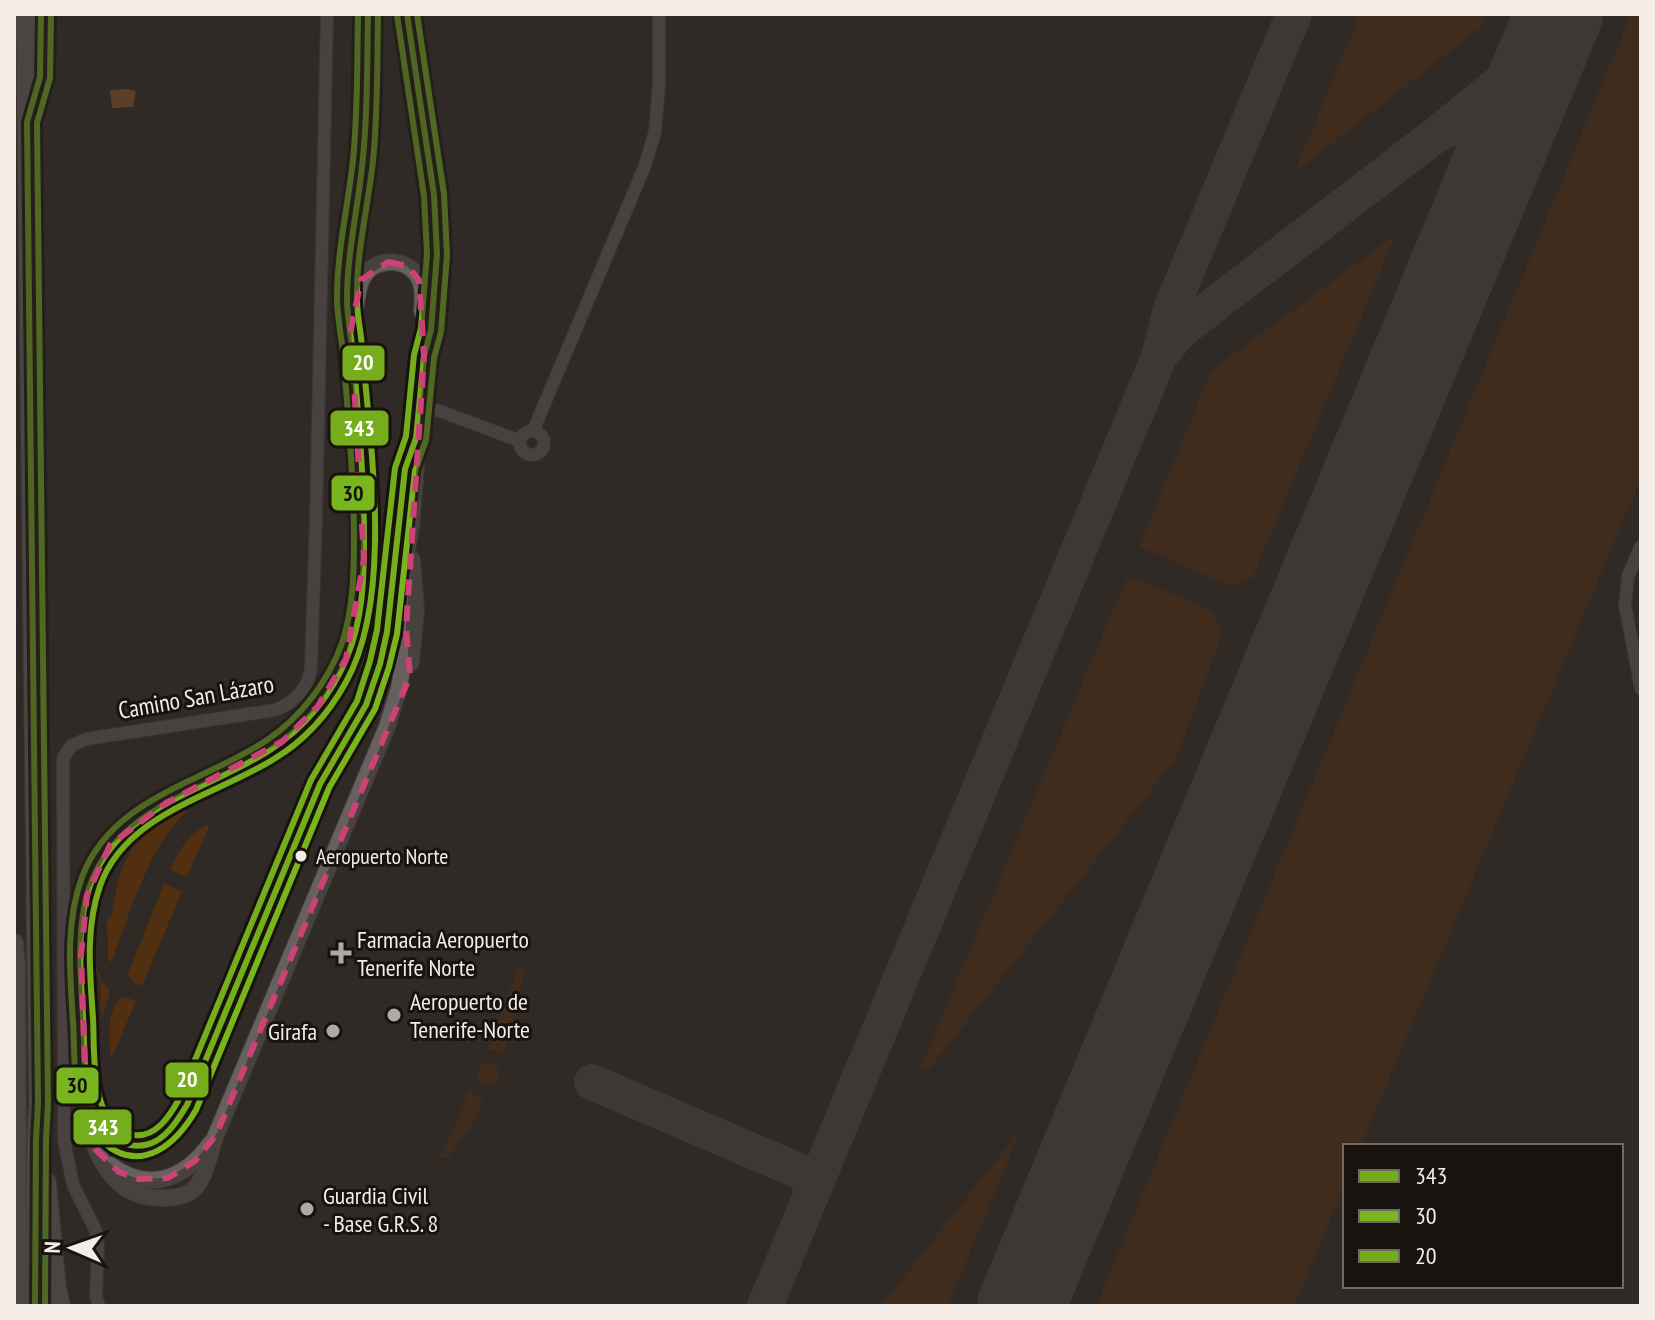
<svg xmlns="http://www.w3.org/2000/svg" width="1655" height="1320" viewBox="0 0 1655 1320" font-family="'PT Sans Narrow',sans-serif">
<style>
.green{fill:#522f10}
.water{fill:#8e592d}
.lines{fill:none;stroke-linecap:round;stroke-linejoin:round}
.taxiway{stroke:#4e4a46;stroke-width:36}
.runway{stroke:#4e4a46;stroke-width:88}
.minor-casing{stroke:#4b4542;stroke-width:14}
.major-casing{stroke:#4b4542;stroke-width:18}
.highway-casing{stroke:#4b4542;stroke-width:20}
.minor{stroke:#64615f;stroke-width:12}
.major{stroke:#66615e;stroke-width:16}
.highway{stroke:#6c6765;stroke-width:18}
.bus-1-casing{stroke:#18130f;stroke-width:12}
.bus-2-casing{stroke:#18130f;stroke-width:12}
.bus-3-casing{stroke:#18130f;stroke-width:12}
.bus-1{stroke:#75ad1c;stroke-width:6}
.bus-2{stroke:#79b51d;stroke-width:6}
.bus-3{stroke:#75ad1c;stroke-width:6}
.marked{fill:none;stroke:#cc4277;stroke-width:6;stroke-dasharray:16 10;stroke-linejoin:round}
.bus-dot{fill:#f4ece7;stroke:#18130f;stroke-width:3}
.poi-dot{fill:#afa8a3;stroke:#18130f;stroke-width:3}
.labels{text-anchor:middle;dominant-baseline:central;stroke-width:6;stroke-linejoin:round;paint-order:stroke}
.bus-label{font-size:22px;fill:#f4ece7;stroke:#18130f;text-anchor:start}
.street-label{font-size:24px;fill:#f4ece7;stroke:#18130f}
.poi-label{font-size:24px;fill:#f4ece7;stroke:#18130f;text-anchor:start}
.line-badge{stroke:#18130f;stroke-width:3}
.badge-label{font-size:22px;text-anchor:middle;font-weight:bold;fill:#fff}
.pale-badge-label{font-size:22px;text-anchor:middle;font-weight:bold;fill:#111}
</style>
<rect width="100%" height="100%" fill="#302a26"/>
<g class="green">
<path d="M1360,14H1485L1480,28L1294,173Z"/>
<path d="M1631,14H1641V478L1361,1146H1345V1185L1294,1306H1096Z"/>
<path d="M1396,234L1253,577L1232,587L1139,547L1211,371Z"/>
<path d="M1127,577L1150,584L1208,609L1221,625L1219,643L1176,759L929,1069L921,1066Z"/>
<path d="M186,810L187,811C148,846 130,915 111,963L108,957L107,919L111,916C114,906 115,895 117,885C130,839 145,831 186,810Z"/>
<path d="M210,824L187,877L170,870C179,851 189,831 210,824Z"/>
<path d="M164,884L182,891L142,986L133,982L128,974Z"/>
<path d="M91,954L102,982L110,991L102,1019C99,1007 102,991 99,979C96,968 90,964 91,954Z"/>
<path d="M519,967H525L516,1015L503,1055L495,1050H486Z"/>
<path d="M125,997L136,1001L111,1060C109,1042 105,1005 125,997Z"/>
<circle cx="488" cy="1074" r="11"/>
<path d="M470,1090L479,1098H484L475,1120L448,1158H440Z"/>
<path d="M1021,1129L948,1306H881Z"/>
</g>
<path class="water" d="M124,89L136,91L133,107L112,108L110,90Z"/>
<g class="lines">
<g class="taxiway">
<path d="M1437,134C1456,123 1486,127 1492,152C1494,161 1492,170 1490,179"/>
<path d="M1162,353L1180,331L1437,134L1507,77L1532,49L1555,14"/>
<path d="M592,1082L801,1172L807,1177L812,1193"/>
<path d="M765,1306L1159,357L1171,309L1294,14"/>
</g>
<path class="runway" d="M1021,1306L1559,14"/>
<g class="minor-casing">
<g id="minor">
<path d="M419,409L440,411L520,441"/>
<path d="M533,431L644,168L655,132L659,83V14"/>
<circle cx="532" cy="443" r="12"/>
<path d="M1641,546L1628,576L1625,605L1641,689"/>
<path d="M99,1306L96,1296L98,1249L96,1231L73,1185L64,1140L63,758L71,746L86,739L275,710C296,702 308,689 311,667L316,518L327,14"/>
</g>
</g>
<g class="major-casing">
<g id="major">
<path d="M355,308C358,297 357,287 363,277C376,256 409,257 420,280C424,290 423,301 422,311"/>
<path d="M411,663L416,610L412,559"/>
<path d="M214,1141C209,1156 206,1176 195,1188C187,1197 173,1198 161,1198C107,1199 86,1139 85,1094C84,1060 83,1026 82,992C81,956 79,919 90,884C95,871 101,856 110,846C114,840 121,836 127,832C169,794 224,780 271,749C307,725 335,689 350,648C364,610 364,567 364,527C363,466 357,406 352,346C351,329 347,313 347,296C347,254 358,214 362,173C367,120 367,67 368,14"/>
<path d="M211,1147L387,727L400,685L403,654L398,626L402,580L411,528L416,468V438L424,356L431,330L437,254L434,195L407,14"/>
<path d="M110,1165C148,1193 184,1180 210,1144"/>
</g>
</g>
<g class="highway-casing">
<g id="highway">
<path d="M25,14L38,1103L36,1140L35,1306"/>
<path d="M32,104L40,77L41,14"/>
<path d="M14,943L16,965L18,1306"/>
<path d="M47,1182L57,1288L61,1306"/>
</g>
</g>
<use href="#minor" class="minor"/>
<use href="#major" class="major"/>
<use href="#highway" class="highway"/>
<g class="bus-1-casing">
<g id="bus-1">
<path d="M368,14C367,62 368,109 363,157C359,204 347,251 347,299C347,317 351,335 353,353C358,414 364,475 364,537C364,578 363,619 347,657C332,695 304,728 270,750C202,794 108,808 86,899C75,945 83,994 84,1041C85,1066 84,1092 95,1115C106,1138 132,1154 156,1141C170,1133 179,1118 187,1105L320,784L366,705L380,664L387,632L405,469L416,438L424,356L431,330L437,254L434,195L407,14"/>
<path d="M35,1306L36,1140L38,1103L27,122L40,77L41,14"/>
</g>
</g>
<g class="bus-2-casing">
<g id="bus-2">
<path d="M358,14C357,63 358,111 353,160C348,206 337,251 337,298C337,316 341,334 343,353C348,415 354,477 354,540C354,574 353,610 342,643C328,682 301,717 267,740C203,783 112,797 82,877C65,923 70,974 73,1022C74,1038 74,1054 75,1071C81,1153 147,1194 196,1110L329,788L375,709L389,667L397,634L415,471L426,440L434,358L441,332L447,255L444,194L417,14"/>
<path d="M45,1306L46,1140L48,1103L37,123L50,78L51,14"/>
</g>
</g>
<g class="bus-3-casing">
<path id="bus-3" d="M378,14C377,63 378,112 373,161C368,207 356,253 357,300C357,316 361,331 362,347C370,443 394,596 346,682C329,713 304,741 274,759C215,796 126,813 100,886C85,928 90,975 93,1018C95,1051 88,1128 134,1135C155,1138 169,1117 178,1101L311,780L357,701L370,661L377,630L395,468L406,436L414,355L421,328L427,254L424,196L397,15"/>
</g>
<use href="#bus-1" class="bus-1"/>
<use href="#bus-2" class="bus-2"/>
<use href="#bus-3" class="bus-3"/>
</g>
<path d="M0 0H1655V1320H0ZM388,262L407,266L419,280L424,356L406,628L410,676L216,1135L195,1161L168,1178L139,1179L119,1172L95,1149L87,1124L81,955L87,895L110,845L166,803L283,741L318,706L346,659L364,559L351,329L361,280Z" fill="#302a26" fill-opacity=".55" fill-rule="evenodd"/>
<path class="marked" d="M388,262L407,266L419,280L424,356L406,628L410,676L216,1135L195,1161L168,1178L139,1179L119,1172L95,1149L87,1124L81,955L87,895L110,845L166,803L283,741L318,706L346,659L364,559L351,329L361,280Z"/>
<circle class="bus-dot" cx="301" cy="856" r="7"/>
<g class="poi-dot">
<path d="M337 941h8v8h8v8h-8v8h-8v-8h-8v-8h8z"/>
<circle cx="394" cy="1015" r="8"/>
<circle cx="333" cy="1031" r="8"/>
<circle cx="307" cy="1209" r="8"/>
</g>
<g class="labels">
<g class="bus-label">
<text x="316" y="856">Aeropuerto Norte</text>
</g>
<g class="street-label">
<text transform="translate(196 697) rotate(-10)">Camino San Lázaro</text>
</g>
<g class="poi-label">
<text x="357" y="939">Farmacia Aeropuerto<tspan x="357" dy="28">Tenerife Norte</tspan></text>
<text x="410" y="1001">Aeropuerto de<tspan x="410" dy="28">Tenerife-Norte</tspan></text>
<text x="317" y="1031" text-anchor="end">Girafa</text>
<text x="323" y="1195">Guardia Civil<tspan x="323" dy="28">- Base G.R.S. 8</tspan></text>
</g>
</g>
<g class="line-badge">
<rect x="341" y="344" width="45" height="38" rx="8" fill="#75ad1c"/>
<rect x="329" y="409" width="61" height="38" rx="8" fill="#75ad1c"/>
<rect x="330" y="474" width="46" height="38" rx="8" fill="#79b51d"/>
<rect x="164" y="1061" width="46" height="38" rx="8" fill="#75ad1c"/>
<rect x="55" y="1066" width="45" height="39" rx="8" fill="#79b51d"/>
<rect x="72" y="1108" width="61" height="38" rx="8" fill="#75ad1c"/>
</g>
<g class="badge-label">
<text x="363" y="370">20</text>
<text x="359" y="436">343</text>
<text x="187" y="1087">20</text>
<text x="103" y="1135">343</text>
</g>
<g class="pale-badge-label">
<text x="353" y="501">30</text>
<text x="77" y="1093">30</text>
</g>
<rect width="1655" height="1320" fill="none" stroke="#f4ece7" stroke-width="32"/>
<rect x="1343" y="1144" width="280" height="144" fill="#18130f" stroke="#706a65" stroke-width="2"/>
<rect x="1359" y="1170" width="40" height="12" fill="#75ad1c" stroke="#706a65" stroke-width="2"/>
<text x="1415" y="1184" font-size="24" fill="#f4ece7">343</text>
<rect x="1359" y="1210" width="40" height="12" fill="#79b51d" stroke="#706a65" stroke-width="2"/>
<text x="1415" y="1224" font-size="24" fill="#f4ece7">30</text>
<rect x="1359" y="1250" width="40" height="12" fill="#75ad1c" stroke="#706a65" stroke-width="2"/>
<text x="1415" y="1264" font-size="24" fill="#f4ece7">20</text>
<g transform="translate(72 1248) rotate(272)" stroke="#18130f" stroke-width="6" paint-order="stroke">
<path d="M0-6L14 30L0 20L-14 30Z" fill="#f4ece7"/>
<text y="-12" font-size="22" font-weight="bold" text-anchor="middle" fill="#f4ece7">N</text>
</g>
</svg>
